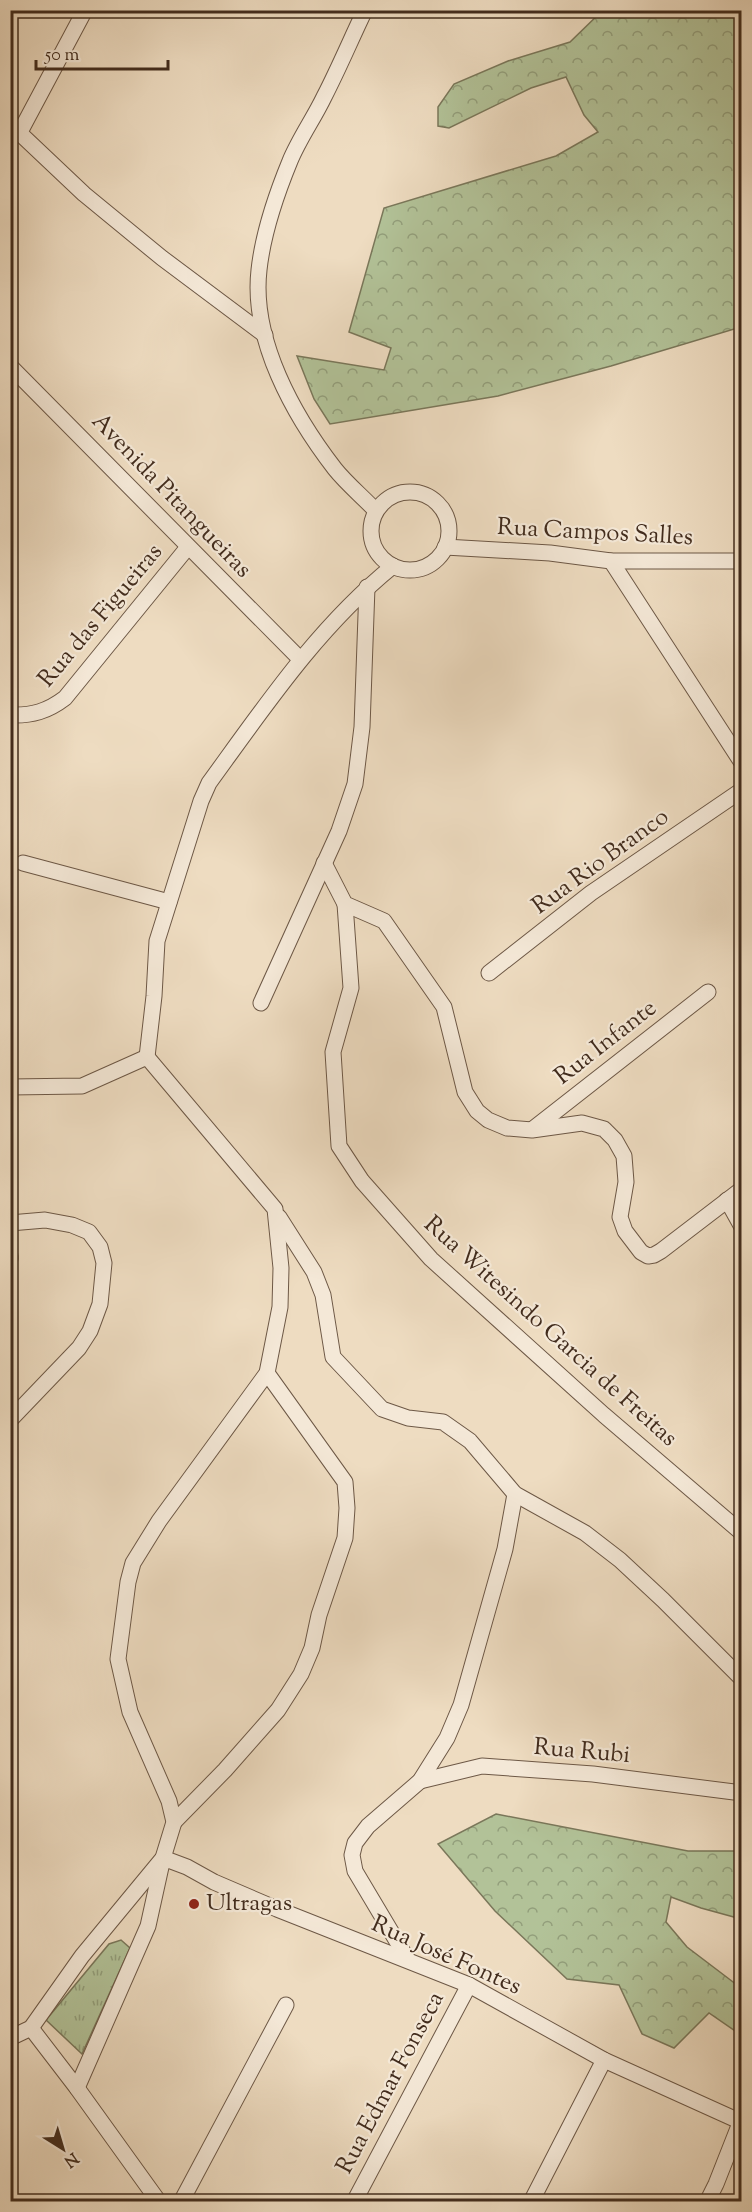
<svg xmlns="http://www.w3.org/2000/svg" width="752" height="2212" viewBox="0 0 752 2212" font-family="'Sorts Mill Goudy',serif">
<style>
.grass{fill:url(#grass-tufts);stroke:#7a775a;stroke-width:1.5}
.forest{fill:url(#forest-crowns);stroke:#7a775a;stroke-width:1.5}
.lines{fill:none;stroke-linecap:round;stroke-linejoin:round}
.minor-casing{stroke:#6d5846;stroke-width:17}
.minor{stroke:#f4e8d7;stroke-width:15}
.poi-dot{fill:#8f2418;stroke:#f4e8d7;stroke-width:2}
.labels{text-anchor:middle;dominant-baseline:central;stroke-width:4.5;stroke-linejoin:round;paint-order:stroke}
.street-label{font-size:24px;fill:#422c1d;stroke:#f4e8d7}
.poi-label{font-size:24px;fill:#422c1d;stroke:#f4e8d7;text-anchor:start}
</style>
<defs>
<pattern id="grass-tufts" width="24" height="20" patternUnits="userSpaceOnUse" patternTransform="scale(1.5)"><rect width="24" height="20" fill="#b2c298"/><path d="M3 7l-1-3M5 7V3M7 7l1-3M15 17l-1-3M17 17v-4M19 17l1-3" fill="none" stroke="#929e7b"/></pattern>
<pattern id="forest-crowns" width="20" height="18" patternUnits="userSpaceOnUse" patternTransform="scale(1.5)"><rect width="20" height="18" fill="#b2c298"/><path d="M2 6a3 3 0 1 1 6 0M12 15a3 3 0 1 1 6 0" fill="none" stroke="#929e7b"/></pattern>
</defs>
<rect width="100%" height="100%" fill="#eedcc1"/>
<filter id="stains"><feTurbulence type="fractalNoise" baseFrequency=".00333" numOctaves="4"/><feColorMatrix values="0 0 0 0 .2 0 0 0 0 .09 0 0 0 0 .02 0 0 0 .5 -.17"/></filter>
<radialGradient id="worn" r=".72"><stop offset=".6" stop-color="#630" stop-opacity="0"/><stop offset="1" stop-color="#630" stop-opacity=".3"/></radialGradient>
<path class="grass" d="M121,1940L130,1948L82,2054L46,2020L109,1944Z"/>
<g class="forest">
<path d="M603,10L741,11V327L611,366L498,396L330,424L314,399L297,356L384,370L391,348L349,332L384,208L556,156L598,132L584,115L566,77L531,88L449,128L438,126V107L454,84L508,61L570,42Z"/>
<path d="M496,1814L688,1851H741V1919L701,1908L671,1897L666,1922L687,1947L741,1988V2035L709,2013L674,2048L642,2034L619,1985L567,1979L495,1911L438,1844Z"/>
</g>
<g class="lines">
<g class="minor-casing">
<g id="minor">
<path d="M365,10C351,39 339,68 324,97C314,118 299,139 290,161C276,195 263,233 259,270C251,340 294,416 335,469C347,484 363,497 376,511"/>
<path d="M10,124L84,194L162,258L265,335"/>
<path d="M20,132L85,10"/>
<path d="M10,366L300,659"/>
<circle cx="410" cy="531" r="39"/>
<path d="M445,547L550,553L611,561H742"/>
<path d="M611,561L742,763"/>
<path d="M10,715C32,716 48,711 65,698L188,547"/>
<path d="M23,863L169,902"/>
<path d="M324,863L345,904L384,921L444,1007L465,1092L477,1111L488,1120L507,1128L532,1130L582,1123L604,1129L615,1140L624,1156L626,1182L620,1217L625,1231L641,1252L648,1256L654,1255L661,1251L742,1189"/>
<path d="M345,904L351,988L333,1052L339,1146L362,1181L431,1259L604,1415L742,1533"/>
<path d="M489,973L591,893L742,790"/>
<path d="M261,1003L339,831L355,784L362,727L367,587"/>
<path d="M147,1057L154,996L157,941L201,801L209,783C265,706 318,627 393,566"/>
<path d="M10,1087L82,1086L147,1057L275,1209L281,1268L280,1307L267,1373L159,1521L133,1563L128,1582L118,1659L130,1712L169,1801L174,1822L163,1858L82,1956L31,2028L10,2038"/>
<path d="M533,1129L708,992"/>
<path d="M727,1200L742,1227"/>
<path d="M279,1217L314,1272L323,1295L333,1357L382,1409L408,1418L443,1422L470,1441L515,1494L585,1533L620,1560L663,1600L742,1679"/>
<path d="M10,1223L45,1220L72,1225L89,1232L100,1247L104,1263L100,1304L90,1331L79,1348L10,1420"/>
<path d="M10,1256V1259"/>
<path d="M420,1781L482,1766L593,1774L742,1793"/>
<path d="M174,1822L225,1770L278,1710L301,1674L312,1648L319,1615L345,1538L347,1508L345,1482L267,1373"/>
<path d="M408,1960L355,1871L352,1855L355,1843L368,1826L420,1781L447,1738L461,1705L505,1549L515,1494"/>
<path d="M31,2028L77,2088L159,2202"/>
<path d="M77,2088L148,1926L163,1858L187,1867L214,1882L277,1909L469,1985L604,2060L739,2121"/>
<path d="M181,2202L286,2005"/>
<path d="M354,2202L469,1985"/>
<path d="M531,2202L604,2060"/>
<path d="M707,2202L716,2184L742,2118"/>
</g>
</g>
<use href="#minor" class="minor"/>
</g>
<circle class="poi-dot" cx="194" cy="1904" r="6"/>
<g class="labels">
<g class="street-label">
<text transform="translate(171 496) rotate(46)">Avenida Pitangueiras</text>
<text transform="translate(595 533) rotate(3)">Rua Campos Salles</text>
<text transform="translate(101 616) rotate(-50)">Rua das Figueiras</text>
<text transform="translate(601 862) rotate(-36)">Rua Rio Branco</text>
<text transform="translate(606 1043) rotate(-38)">Rua Infante</text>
<text transform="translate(550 1332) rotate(42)">Rua Witesindo Garcia de Freitas</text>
<text transform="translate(582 1752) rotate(5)">Rua Rubi</text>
<text transform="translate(446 1956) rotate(24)">Rua José Fontes</text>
<text transform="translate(391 2083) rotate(-62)">Rua Edmar Fonseca</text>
</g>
<g class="poi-label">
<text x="206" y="1904">Ultragas</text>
</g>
</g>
<rect width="752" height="2212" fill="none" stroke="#eedcc1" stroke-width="36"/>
<rect x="12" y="12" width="728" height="2188" fill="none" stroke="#422c1d" stroke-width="3"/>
<rect x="18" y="18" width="716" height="2176" fill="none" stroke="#422c1d" stroke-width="1.5"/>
<g transform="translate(63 2149) rotate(143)" stroke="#f4e8d7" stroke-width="4.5" paint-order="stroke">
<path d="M0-4.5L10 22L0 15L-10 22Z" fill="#422c1d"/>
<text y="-9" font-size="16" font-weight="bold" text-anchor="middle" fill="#422c1d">N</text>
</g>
<path d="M36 60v9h132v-9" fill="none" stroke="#422c1d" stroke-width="3"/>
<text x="45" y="60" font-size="18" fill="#422c1d" stroke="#f4e8d7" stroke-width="4.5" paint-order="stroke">50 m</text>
<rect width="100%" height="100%" filter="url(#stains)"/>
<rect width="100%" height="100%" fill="url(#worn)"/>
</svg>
